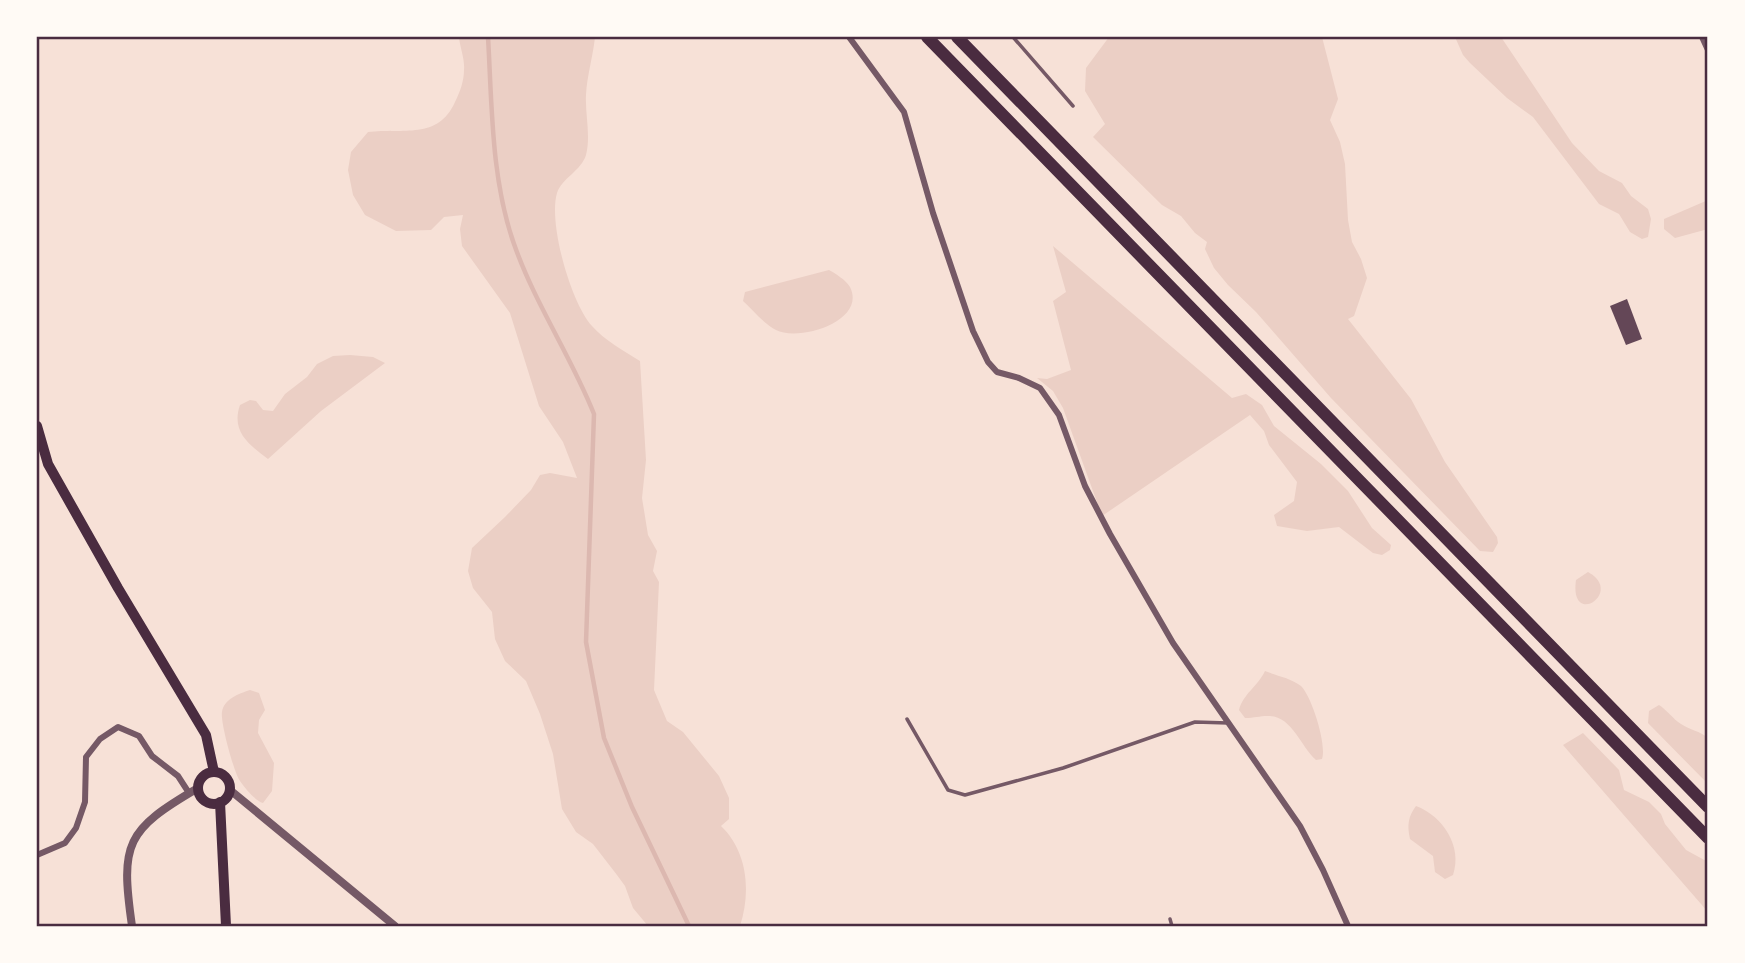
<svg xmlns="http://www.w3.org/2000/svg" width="1745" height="963" viewBox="0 0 1745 963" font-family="'Fira Sans',sans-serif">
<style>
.green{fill:#ebcfc5}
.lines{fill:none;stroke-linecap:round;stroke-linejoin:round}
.stream{stroke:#dcb8b0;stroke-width:4.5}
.building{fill:#644757}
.service{stroke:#755966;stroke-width:3.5}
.minor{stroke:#755966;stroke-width:6}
.tertiary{stroke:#755966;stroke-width:8}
.secondary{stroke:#4a2c40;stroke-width:10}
.motorway{stroke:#4a2c40;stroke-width:12}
.neatline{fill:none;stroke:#4a2c40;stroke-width:2.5}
</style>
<rect width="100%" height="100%" fill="#f7e1d7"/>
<g class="green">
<path d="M459,37H595C593,56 587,76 586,95C585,115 591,135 586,155C581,171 562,178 557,193C548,223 571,303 592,326C604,340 624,351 640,361L646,460L642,498L648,535L657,551L653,571L659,582L654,690L667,721L683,732L719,776L729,798V819L721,826C748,852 751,892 740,926H648L633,908L625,886L617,875L593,844L576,832L562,809L553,754L540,714L526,681L505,661L495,639L492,612L473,588L468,571L472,548L505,517L531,490L540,475L550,473L577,478L563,442L539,406L510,313L462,246L460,229L463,215L444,217L431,230L396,231L365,215L353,195L348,170L351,152L368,132C403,128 438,140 455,102C460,92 464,81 464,70C465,59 460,48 459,37Z"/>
<path d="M1109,37H1322L1338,99L1330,120L1340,142L1345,164L1348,220L1352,242L1361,259L1367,278L1354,316L1348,319L1411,399L1445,462L1497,537L1498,543L1493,552L1480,551L1331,398L1256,312L1228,285L1214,268L1205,249L1207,242L1195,233L1181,216L1162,205L1093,137L1105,124L1085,91L1086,68Z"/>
<path d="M1455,37H1501L1572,143L1599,171L1622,183L1631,196L1648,209L1651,219L1648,237L1642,239L1630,232L1619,214L1599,204L1533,117L1507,98L1470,63L1463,55Z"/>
<path d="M1708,200V229L1675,238L1664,229V219Z"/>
<path d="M1053,246L1232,398L1246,394L1262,405L1274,426L1321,464L1348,491L1372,528L1391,545L1390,550L1382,555L1373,553L1339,527L1307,531L1277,526L1274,515L1294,501L1297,482L1269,445L1264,431L1250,415L1102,516L1063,408L1053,391L1037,378L1047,379L1071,370L1053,301L1066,292Z"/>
<path d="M829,270C836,274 846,280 850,287C867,321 799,342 776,330C764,324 753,310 743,301L745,292Z"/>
<path d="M350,355L373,357L385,363L321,411L268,459C248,444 231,431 240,405L250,400L256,401L263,410L273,411L285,394L307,377L317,364L333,356Z"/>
<path d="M1588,572C1625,592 1569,629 1576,580Z"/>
<path d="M1265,671C1277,676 1291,678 1301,686C1312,697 1327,745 1322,759L1316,760C1300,746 1292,715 1267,716C1260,716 1254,718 1245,718L1239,710C1243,694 1258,686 1265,671Z"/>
<path d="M250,690L259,693L265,710L259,720L258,733L274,763L272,791L263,803C254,800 246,789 240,781C234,773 220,721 222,712C224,699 238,694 250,690Z"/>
<path d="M1659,705C1667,710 1673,719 1681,724C1690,730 1700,731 1708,738V784L1648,723L1649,711Z"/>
<path d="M1583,733L1619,770L1624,790L1649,802L1661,814L1665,824L1686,850L1708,862V912L1563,745Z"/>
<path d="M1416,806C1443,816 1463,847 1453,875L1445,879L1435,872L1433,856L1410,839C1407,825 1408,817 1416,806Z"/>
</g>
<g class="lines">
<path class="stream" d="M488,37C492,105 491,179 514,244C535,304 571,356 594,414L586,642L604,738L632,807L689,926"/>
</g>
<path class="building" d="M1627,299L1642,339L1626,345L1610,306Z"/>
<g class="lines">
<g class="service">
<path d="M1013,37L1073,106"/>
<path d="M907,719L948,790L965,795L1063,768L1195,722L1228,723"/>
<path d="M1170,919L1172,926"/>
</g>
<g class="minor">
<path d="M849,37L904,112L933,213L973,331L988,362L997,372L1019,378L1040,388L1059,415L1085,486L1110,534L1173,643L1300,826L1323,870L1348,926"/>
<path d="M1702,37L1708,50"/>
<path d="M37,855L65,843L76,828L85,802L86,757L100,739L118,727L139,736L152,756L178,776L189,793"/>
</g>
<g class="tertiary">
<path d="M230,790L395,926"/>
<path d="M132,926C120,843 126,830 198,788"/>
</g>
<g class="secondary">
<path d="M37,426L48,464L118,588L206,735L214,772"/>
<circle cx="214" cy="788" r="16"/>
<path d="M220,802L226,926"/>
</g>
<g class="motorway">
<path d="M927,37L1708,838"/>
<path d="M957,37L1708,807"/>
</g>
</g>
<rect width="1745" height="963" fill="none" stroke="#fffaf5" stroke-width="77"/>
<rect x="38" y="38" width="1668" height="887" class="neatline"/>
</svg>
